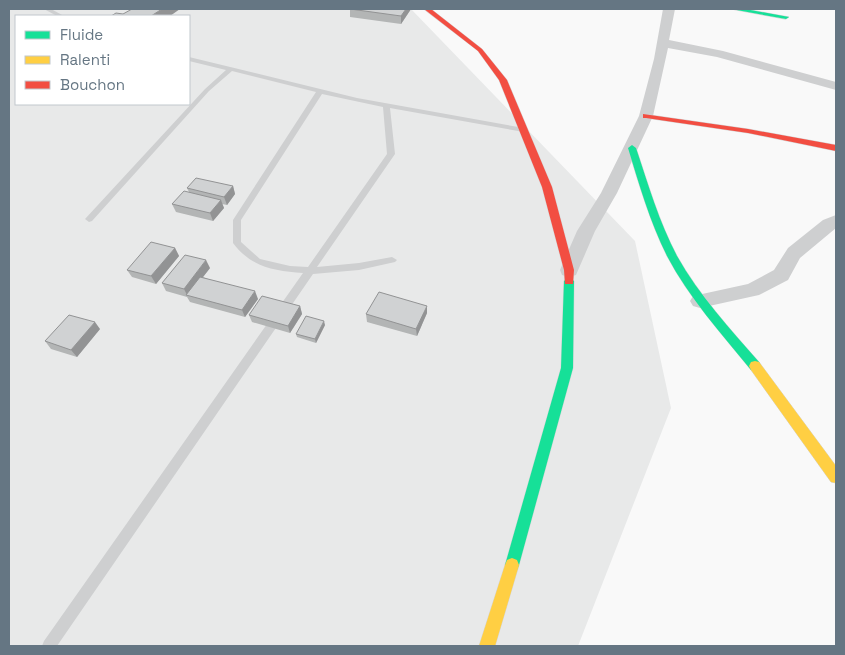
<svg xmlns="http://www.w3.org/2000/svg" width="845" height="655" viewBox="0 0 845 655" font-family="'Space Grotesk',sans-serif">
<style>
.built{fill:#e8e9e9;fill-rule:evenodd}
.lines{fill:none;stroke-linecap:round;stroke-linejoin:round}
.fast-casing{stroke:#d5d6d7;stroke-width:1}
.slow-casing{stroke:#d5d6d7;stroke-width:1}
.jam-casing{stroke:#d5d6d7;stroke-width:1}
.lane{fill:#cecfd0;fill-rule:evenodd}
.street{fill:#cecfd0;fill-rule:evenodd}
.fast{fill:#16e098;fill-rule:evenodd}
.slow{fill:#ffcf43;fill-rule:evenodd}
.jam{fill:#f24e42;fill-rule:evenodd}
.wall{fill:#b3b5b5}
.shaded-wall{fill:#929394}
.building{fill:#d0d2d3;stroke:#929394}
</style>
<rect width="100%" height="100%" fill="#f9f9f9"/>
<path class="built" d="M9,9H411L635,241L671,408L578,646H9ZM16,16H189V104H16Z"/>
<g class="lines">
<g class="fast-casing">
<g id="fast">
<path d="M731,9H745L789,17L786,19Z"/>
<path d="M632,145L636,148C648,184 659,222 677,256C699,295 730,329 759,362L761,366L759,370L755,371L751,370C721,333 689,298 667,256C650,222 639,184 628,148Z"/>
<path d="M569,277L574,281L573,368L519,565L517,570L512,572L507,570L505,565L561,368L564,281Z"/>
</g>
</g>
<g class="slow-casing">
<g id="slow">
<path d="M755,361L759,362L836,466V483L831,482L751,370L749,366L751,362Z"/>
<path d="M512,558L517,560L519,565L495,646H479L505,565L507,560Z"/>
</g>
</g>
<g class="jam-casing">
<g id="jam">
<path d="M424,9H431L482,49L507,80L552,187L574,270L573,284H565L564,270L542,187L499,80L478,51Z"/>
<path d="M643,114L748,129L836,145V151L748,133L646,118H643Z"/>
</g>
</g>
<g class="lane">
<path d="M44,9H51L64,16H57Z"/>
<path d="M189,57L357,98L524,128L528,130L524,132L390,108L395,154L317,267L359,263L392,257L397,260L395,262L359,270L313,274L57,646H42L44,641L303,273C274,271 251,267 233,243V220L316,92L232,71L209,91L92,221L89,222L85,219L205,89L226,70L189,61ZM322,94L383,107L387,154L308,267L290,266L260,259L241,242V220Z"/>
</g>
<g class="street">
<path d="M663,9H675L669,40L723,51L836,82V90L717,57L668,48L653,116L617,193L595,231L576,275L569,277L562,275L560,270L577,231L601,193L639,116L654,59Z"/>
<path d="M836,215V228L800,258L788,280L759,295L700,308L693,306L690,301L693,296L748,284L774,270L788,248L823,220Z"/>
</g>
<use href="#fast" class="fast"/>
<use href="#slow" class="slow"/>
<use href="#jam" class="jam"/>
</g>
<g class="wall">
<path d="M350,9H411L401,24L350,17Z"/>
<path d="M233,186L235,194L227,205L222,204L224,208L213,221L176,212L172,204L189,192L187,188Z"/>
<path d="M175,248L179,256L156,284L132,277L127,270Z"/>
<path d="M210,268L203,277L258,299L245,317L190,302L187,297L166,291L162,283Z"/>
<path d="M300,306L302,314L290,333L252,322L249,315Z"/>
<path d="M427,313L417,336L367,322L366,314Z"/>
<path d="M325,325L316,343L297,337L296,334Z"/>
<path d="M100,329L77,357L51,349L45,341Z"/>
</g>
<g class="shaded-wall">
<path d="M162,9H180L170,16H151Z"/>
<path d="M406,9H411L401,24V16Z"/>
<path d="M233,186L235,194L227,205L224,197Z"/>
<path d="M221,200L224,208L213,221L210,213Z"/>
<path d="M175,248L179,256L156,284L151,276Z"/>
<path d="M206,260L210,268L189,295H187L184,289Z"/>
<path d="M255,291L258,299L245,317L242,310Z"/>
<path d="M300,306L302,314L290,333L288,326Z"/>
<path d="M427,306V313L417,336L416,329Z"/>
<path d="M324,321L325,325L316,343L315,339Z"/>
<path d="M95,322L100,329L77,357L71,350Z"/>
</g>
<g class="building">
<path d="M132,9H162L151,16H111L116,13L123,14Z"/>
<path d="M350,9H406L401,16Z"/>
<path d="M196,178L233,186L224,197L187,188Z"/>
<path d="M184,191L221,200L210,213L172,204Z"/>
<path d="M151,242L175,248L151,276L127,270Z"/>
<path d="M185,255L206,260L184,289L162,283Z"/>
<path d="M200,277L255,291L242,310L186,295Z"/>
<path d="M379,292L427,306L416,329L366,314Z"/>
<path d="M262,296L300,306L288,326L249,315Z"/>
<path d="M69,315L95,322L71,350L45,341Z"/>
<path d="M306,316L324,321L315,339L296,334Z"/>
</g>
<rect width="845" height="655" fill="none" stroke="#657683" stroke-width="20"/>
<rect x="15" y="15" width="175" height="90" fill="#ffffff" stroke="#c1c8cd"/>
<rect x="25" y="31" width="25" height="8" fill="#16e098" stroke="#c1c8cd"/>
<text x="60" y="40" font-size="15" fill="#657683">Fluide</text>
<rect x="25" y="56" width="25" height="8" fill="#ffcf43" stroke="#c1c8cd"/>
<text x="60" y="65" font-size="15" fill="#657683">Ralenti</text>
<rect x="25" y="81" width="25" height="8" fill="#f24e42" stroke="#c1c8cd"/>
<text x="60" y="90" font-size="15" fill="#657683">Bouchon</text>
</svg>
